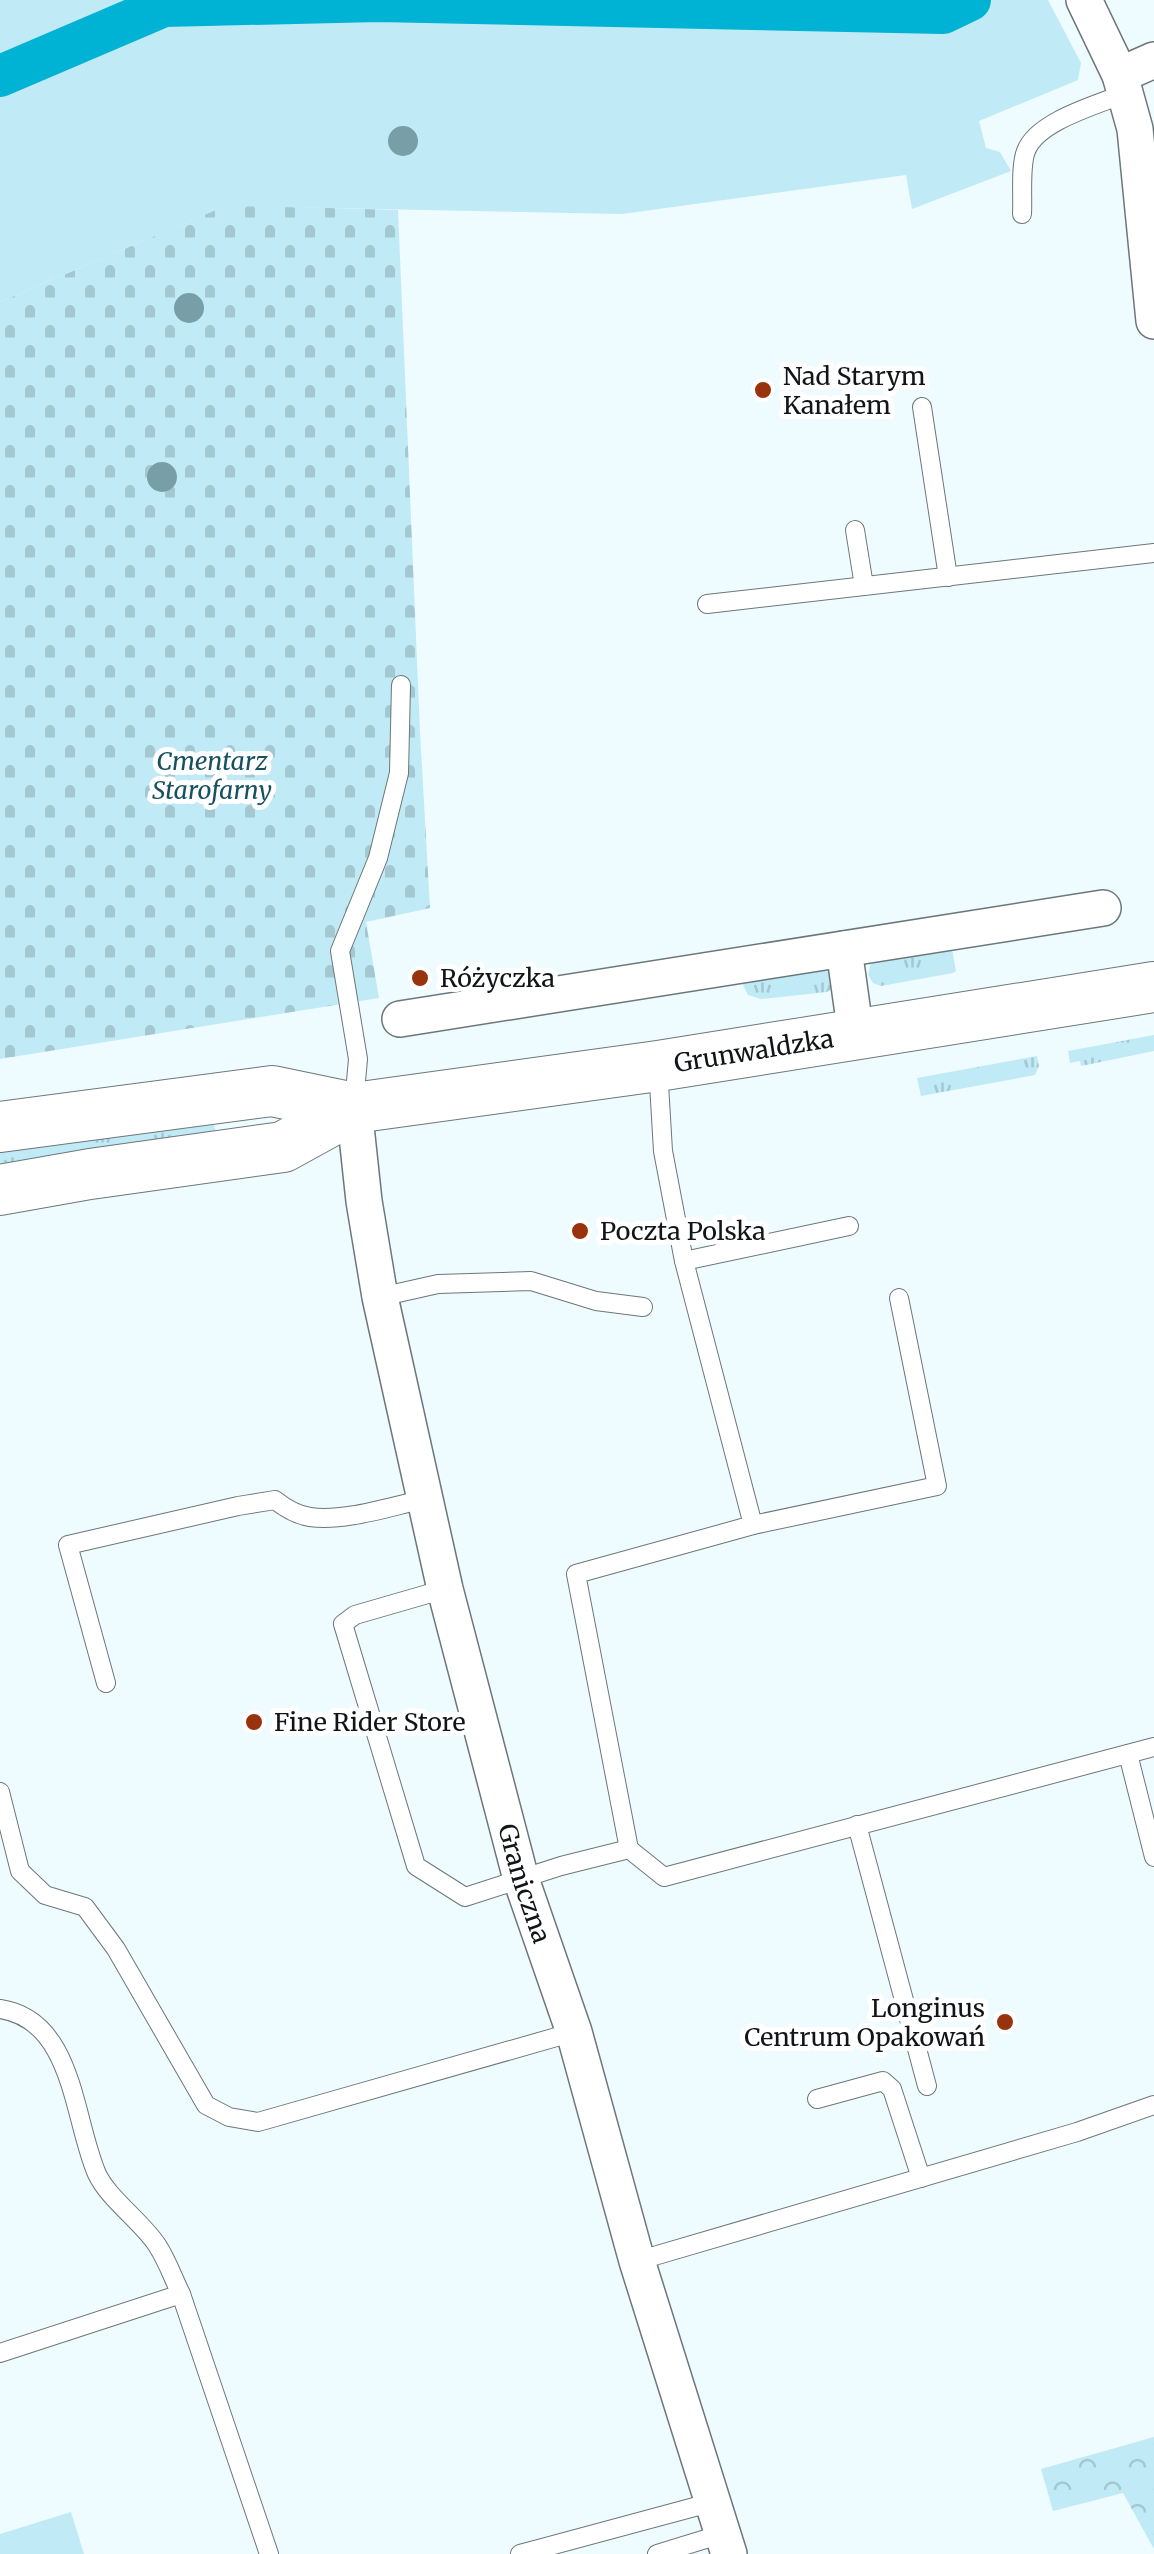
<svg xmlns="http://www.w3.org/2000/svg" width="1154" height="2554" viewBox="0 0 1154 2554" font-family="Merriweather,serif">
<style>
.grass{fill:url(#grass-tufts)}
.forest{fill:url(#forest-crowns)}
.cemetery{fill:url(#cemetery-stones)}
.green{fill:#c0eaf6}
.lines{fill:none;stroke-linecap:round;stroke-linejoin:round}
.canal{stroke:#00b2d4;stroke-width:42}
.lane-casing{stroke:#6c777a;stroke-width:20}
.street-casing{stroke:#6c777a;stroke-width:38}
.secondary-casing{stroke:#6c777a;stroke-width:52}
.lane{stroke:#fff;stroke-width:18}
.street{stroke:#fff;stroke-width:35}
.secondary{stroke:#fff;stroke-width:50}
.tree{fill:#789ea8}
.poi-dot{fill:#99330d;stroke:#fff;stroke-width:4}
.labels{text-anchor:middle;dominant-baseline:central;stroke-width:10;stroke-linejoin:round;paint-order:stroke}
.poi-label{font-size:25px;fill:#111517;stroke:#fff;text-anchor:start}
.park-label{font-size:25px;font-style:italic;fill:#175160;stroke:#fff}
.street-label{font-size:25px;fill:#111517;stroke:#fff}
</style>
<defs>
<pattern id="grass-tufts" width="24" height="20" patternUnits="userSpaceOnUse" patternTransform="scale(2.5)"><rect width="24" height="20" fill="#c0eaf6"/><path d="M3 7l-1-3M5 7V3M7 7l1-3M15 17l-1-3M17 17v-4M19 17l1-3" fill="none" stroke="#a4c8d2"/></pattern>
<pattern id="forest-crowns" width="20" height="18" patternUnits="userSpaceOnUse" patternTransform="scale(2.5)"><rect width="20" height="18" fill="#c0eaf6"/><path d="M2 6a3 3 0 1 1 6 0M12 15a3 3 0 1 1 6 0" fill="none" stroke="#a4c8d2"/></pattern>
<pattern id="cemetery-stones" width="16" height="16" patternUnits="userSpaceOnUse" patternTransform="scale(2.5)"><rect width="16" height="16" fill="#c0eaf6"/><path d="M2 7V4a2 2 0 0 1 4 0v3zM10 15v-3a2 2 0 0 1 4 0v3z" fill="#a4c8d2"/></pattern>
</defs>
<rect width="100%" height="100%" fill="#eefbff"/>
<g class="grass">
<path d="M952,949L956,971L953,973L881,986L873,983L868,975L871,962Z"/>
<path d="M823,967L829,969L833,988L827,992L761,999L748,995L741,981Z"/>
<path d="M1154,1035V1051L1081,1066L1080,1061L1070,1063L1068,1051Z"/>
<path d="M1037,1056L1039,1066L1035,1075L921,1096L917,1078Z"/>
<path d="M213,1121L216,1134L0,1168V1147Z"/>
</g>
<path class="forest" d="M1154,2437V2549L1123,2493L1053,2511L1041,2469Z"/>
<path class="cemetery" d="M227,205L398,210L420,732L430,908L366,922L379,998L0,1059V302Z"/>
<g class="green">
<path d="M0,0H1048L1081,63L1078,80L979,121L986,148L1000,152L1011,171L912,209L906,175L622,214L225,206L0,302Z"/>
<path d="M71,2512L84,2554H0V2534Z"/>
</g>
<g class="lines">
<path class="canal" d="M0,76L164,6L378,1L943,13L970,0"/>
<g class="lane-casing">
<g id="lane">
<path d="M1022,214C1023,196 1020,166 1026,151C1037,121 1097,105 1126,93"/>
<path d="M922,407L948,577"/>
<path d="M855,530L864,586"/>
<path d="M707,604L1154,553"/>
<path d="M658,1067L663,1151L684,1261L753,1525"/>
<path d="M354,1103L358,1059L340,951L378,858L399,773L401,685"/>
<path d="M684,1261L849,1226"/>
<path d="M380,1297L438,1284L531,1281L596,1301L643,1307"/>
<path d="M445,1589L355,1615L343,1624L416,1866L465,1897L561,1866L629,1849L664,1877L1154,1747"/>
<path d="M106,1683L68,1545L238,1506L275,1500C285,1508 296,1515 310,1517C345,1522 391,1506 426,1499"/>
<path d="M1128,1754L1154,1857"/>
<path d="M0,1792L20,1871L45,1895L85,1907L116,1949L206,2105L229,2117L258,2122L574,2032"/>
<path d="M857,1825L927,2086"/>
<path d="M629,1849L576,1574L753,1525L937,1486L899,1298"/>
<path d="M0,2009C74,2020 73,2119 97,2174C108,2198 142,2222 157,2245C167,2260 173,2278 181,2294"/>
<path d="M817,2099L883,2081L892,2089L921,2178"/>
<path d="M637,2261L1077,2132L1154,2105"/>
<path d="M0,2353L181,2294L269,2554"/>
<path d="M520,2554L713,2502"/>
<path d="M657,2554L722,2534"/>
</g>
</g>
<g class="street-casing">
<g id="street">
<path d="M1084,0L1120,75L1135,129L1154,321"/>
<path d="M1120,75L1154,60"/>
<path d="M844,949L856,1035"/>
<path d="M400,1019L1103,908"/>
<path id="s1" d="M354,1108L364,1201L380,1297L445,1589L521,1879L574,2032L637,2261L729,2554"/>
</g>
</g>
<g class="secondary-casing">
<g id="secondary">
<path id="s2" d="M0,1127L272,1091L354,1108L658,1066L1154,987"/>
<path d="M0,1190L90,1174L283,1147L354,1108"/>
</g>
</g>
<use href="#lane" class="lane"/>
<use href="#street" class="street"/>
<use href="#secondary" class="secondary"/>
</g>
<g class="tree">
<circle cx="403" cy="141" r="15"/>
<circle cx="189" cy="308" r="15"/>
<circle cx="162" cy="477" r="15"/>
</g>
<g class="poi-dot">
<circle cx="763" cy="390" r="10"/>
<circle cx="420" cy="978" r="10"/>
<circle cx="580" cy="1231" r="10"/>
<circle cx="254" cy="1722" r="10"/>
<circle cx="1005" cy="2022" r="10"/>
</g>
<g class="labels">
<g class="poi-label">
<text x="783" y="376">Nad Starym<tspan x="783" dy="29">Kanałem</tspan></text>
<text x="440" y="978">Różyczka</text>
<text x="600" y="1231">Poczta Polska</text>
<text x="274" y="1722">Fine Rider Store</text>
<text x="985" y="2008" text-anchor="end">Longinus<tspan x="985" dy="29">Centrum Opakowań</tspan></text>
</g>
<g class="park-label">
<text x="212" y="761">Cmentarz<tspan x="212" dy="29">Starofarny</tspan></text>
</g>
<g class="street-label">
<text stroke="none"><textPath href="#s2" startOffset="762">Grunwaldzka</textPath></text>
<text stroke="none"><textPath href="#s1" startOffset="795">Graniczna</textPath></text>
</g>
</g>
</svg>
